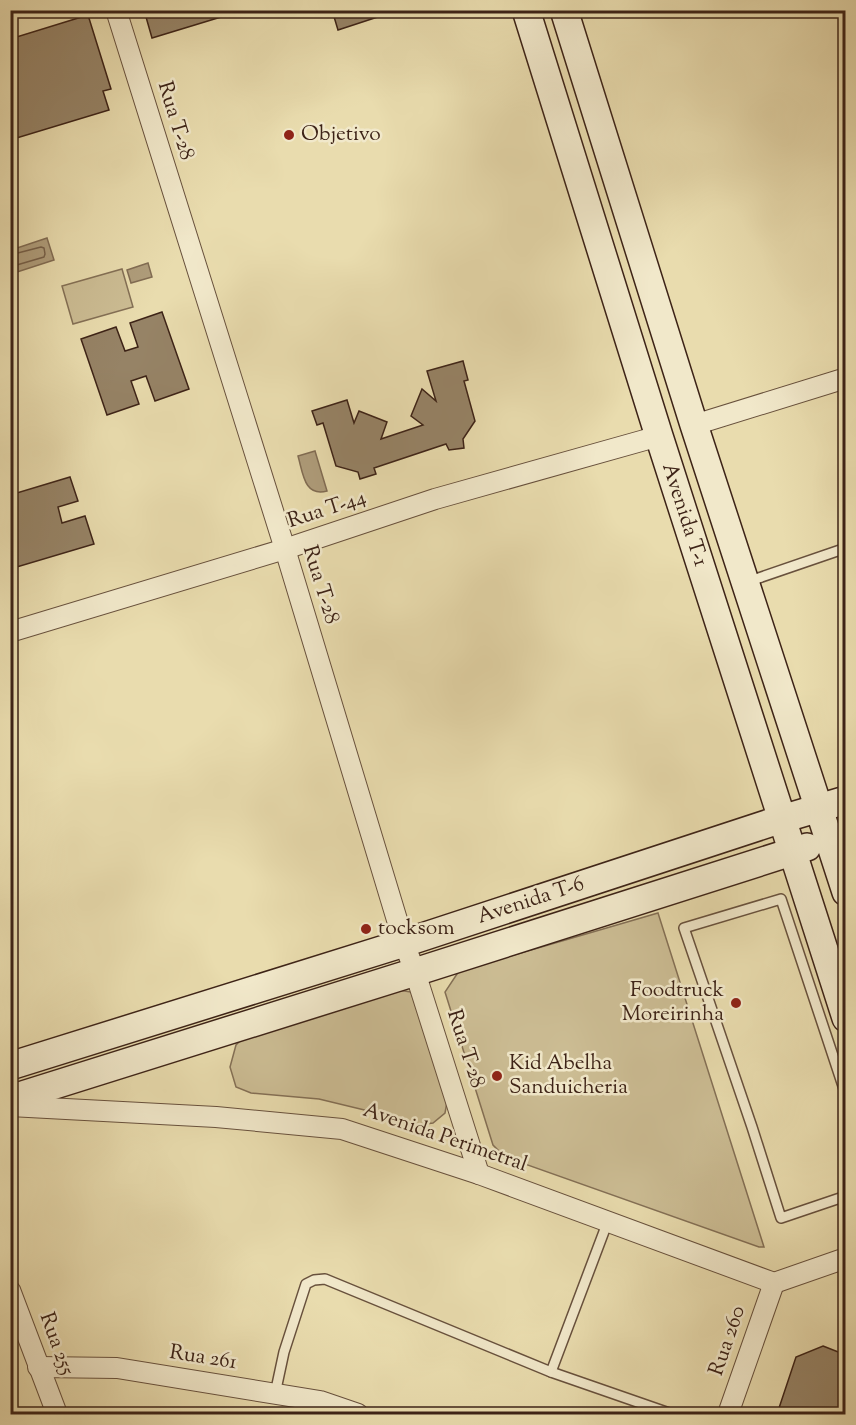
<svg xmlns="http://www.w3.org/2000/svg" width="856" height="1425" viewBox="0 0 856 1425" font-family="'Sorts Mill Goudy',serif">
<style>
.green{fill:#ccbd94;stroke:#847056;stroke-width:1.5}
.water{fill:#af9d7b;stroke:#816c53;stroke-width:1.5}
.lines{fill:none;stroke-linecap:round;stroke-linejoin:round}
.shore{stroke:#766049;stroke-width:1.5}
.building{fill:#968366;stroke:#3d2317;stroke-width:1.5}
.lane-casing{stroke:#68513d;stroke-width:12}
.street-casing{stroke:#68513d;stroke-width:22}
.secondary-casing{stroke:#3d2317;stroke-width:30}
.lane{stroke:#f1e8ca;stroke-width:9}
.street{stroke:#f1e8ca;stroke-width:20}
.secondary{stroke:#f1e8ca;stroke-width:27}
.poi-dot{fill:#8f2418;stroke:#f1e8ca;stroke-width:2}
.labels{text-anchor:middle;dominant-baseline:central;stroke-width:5;stroke-linejoin:round;paint-order:stroke}
.street-label{font-size:21px;fill:#3d2317;stroke:#f1e8ca}
.poi-label{font-size:21px;fill:#3d2317;stroke:#f1e8ca;text-anchor:start}
</style>
<rect width="100%" height="100%" fill="#e9dcae"/>
<filter id="stains"><feTurbulence type="fractalNoise" baseFrequency=".00333" numOctaves="4"/><feColorMatrix values="0 0 0 0 .2 0 0 0 0 .09 0 0 0 0 .02 0 0 0 .5 -.17"/></filter>
<radialGradient id="worn" r=".72"><stop offset=".6" stop-color="#630" stop-opacity="0"/><stop offset="1" stop-color="#630" stop-opacity=".3"/></radialGradient>
<g class="green">
<path d="M122,269L133,307L73,324L62,286Z"/>
<path d="M658,913L764,1247H759L505,1157L493,1145L445,992L459,971Z"/>
<path d="M398,990L411,992L447,1102L445,1113L433,1123L418,1125L381,1114L319,1099L251,1093L236,1087L230,1067L236,1045L244,1037Z"/>
</g>
<g class="water">
<path d="M47,238L54,260L11,274V250Z"/>
<path d="M148,263L152,277L131,283L127,270Z"/>
<path d="M315,451L327,491C304,497 303,473 298,456Z"/>
</g>
<g class="lines">
<path class="shore" d="M10,255L41,247L44,248L45,254L44,257L10,267"/>
</g>
<g class="building">
<path d="M144,10H244L152,38Z"/>
<path d="M332,10H399L338,30Z"/>
<path d="M88,15L111,89L103,91L109,110L10,140V39Z"/>
<path d="M162,312L189,389L155,401L146,376L131,381L139,404L107,415L81,339L116,327L125,351L138,347L130,323Z"/>
<path d="M463,361L468,380L464,381L475,421L463,439L464,448L449,450L446,444L374,468L376,474L360,479L358,472L336,466L323,423L317,425L312,411L347,400L354,423L359,411L387,422L381,439L423,425L411,416L422,389L436,401L427,371Z"/>
<path d="M70,477L78,501L58,507L62,523L85,516L94,544L10,569V495Z"/>
<path d="M823,1346L846,1355V1414H777L796,1357Z"/>
</g>
<g class="lines">
<g class="lane-casing">
<g id="lane">
<path d="M747,582L846,548"/>
<path d="M846,1095L781,899L684,928L752,1127L781,1218L846,1196"/>
<path d="M551,1372L608,1221"/>
<path d="M275,1394L284,1352L306,1284L314,1280L325,1279L551,1372L672,1414"/>
</g>
</g>
<g class="street-casing">
<g id="street">
<path d="M116,10L285,549L404,943L415,972L479,1174"/>
<path d="M694,425L846,378"/>
<path d="M10,632L285,549L435,499L659,436"/>
<path d="M10,1106L216,1117L342,1129L479,1174L774,1283L846,1258"/>
<path d="M10,1290L57,1414"/>
<path d="M38,1367L117,1368L320,1401L358,1414"/>
<path d="M728,1414L774,1283"/>
</g>
</g>
<g class="secondary-casing">
<g id="secondary">
<path d="M526,10L659,436L846,1018"/>
<path d="M564,10L694,425L846,892"/>
<path d="M10,1066L404,943L782,819L846,800"/>
<path d="M10,1099L415,972L807,847"/>
</g>
</g>
<use href="#lane" class="lane"/>
<use href="#street" class="street"/>
<use href="#secondary" class="secondary"/>
</g>
<g class="poi-dot">
<circle cx="289" cy="135" r="6"/>
<circle cx="366" cy="929" r="6"/>
<circle cx="736" cy="1003" r="6"/>
<circle cx="497" cy="1076" r="6"/>
</g>
<g class="labels">
<g class="street-label">
<text transform="translate(175 121) rotate(73)">Rua T-28</text>
<text transform="translate(327 510) rotate(-18)">Rua T-44</text>
<text transform="translate(684 515) rotate(72)">Avenida T-1</text>
<text transform="translate(320 585) rotate(73)">Rua T-28</text>
<text transform="translate(531 901) rotate(-18)">Avenida T-6</text>
<text transform="translate(465 1049) rotate(72)">Rua T-28</text>
<text transform="translate(445 1138) rotate(19)">Avenida Perimetral</text>
<text transform="translate(728 1341) rotate(-71)">Rua 260</text>
<text transform="translate(56 1344) rotate(70)">Rua 255</text>
<text transform="translate(203 1358) rotate(9)">Rua 261</text>
</g>
<g class="poi-label">
<text x="301" y="135">Objetivo</text>
<text x="378" y="929">tocksom</text>
<text x="724" y="991" text-anchor="end">Foodtruck<tspan x="724" dy="24">Moreirinha</tspan></text>
<text x="509" y="1064">Kid Abelha<tspan x="509" dy="24">Sanduicheria</tspan></text>
</g>
</g>
<rect width="856" height="1425" fill="none" stroke="#e9dcae" stroke-width="36"/>
<rect x="12" y="12" width="832" height="1401" fill="none" stroke="#3d2317" stroke-width="3"/>
<rect x="18" y="18" width="820" height="1389" fill="none" stroke="#3d2317" stroke-width="1.5"/>
<rect width="100%" height="100%" filter="url(#stains)"/>
<rect width="100%" height="100%" fill="url(#worn)"/>
</svg>
